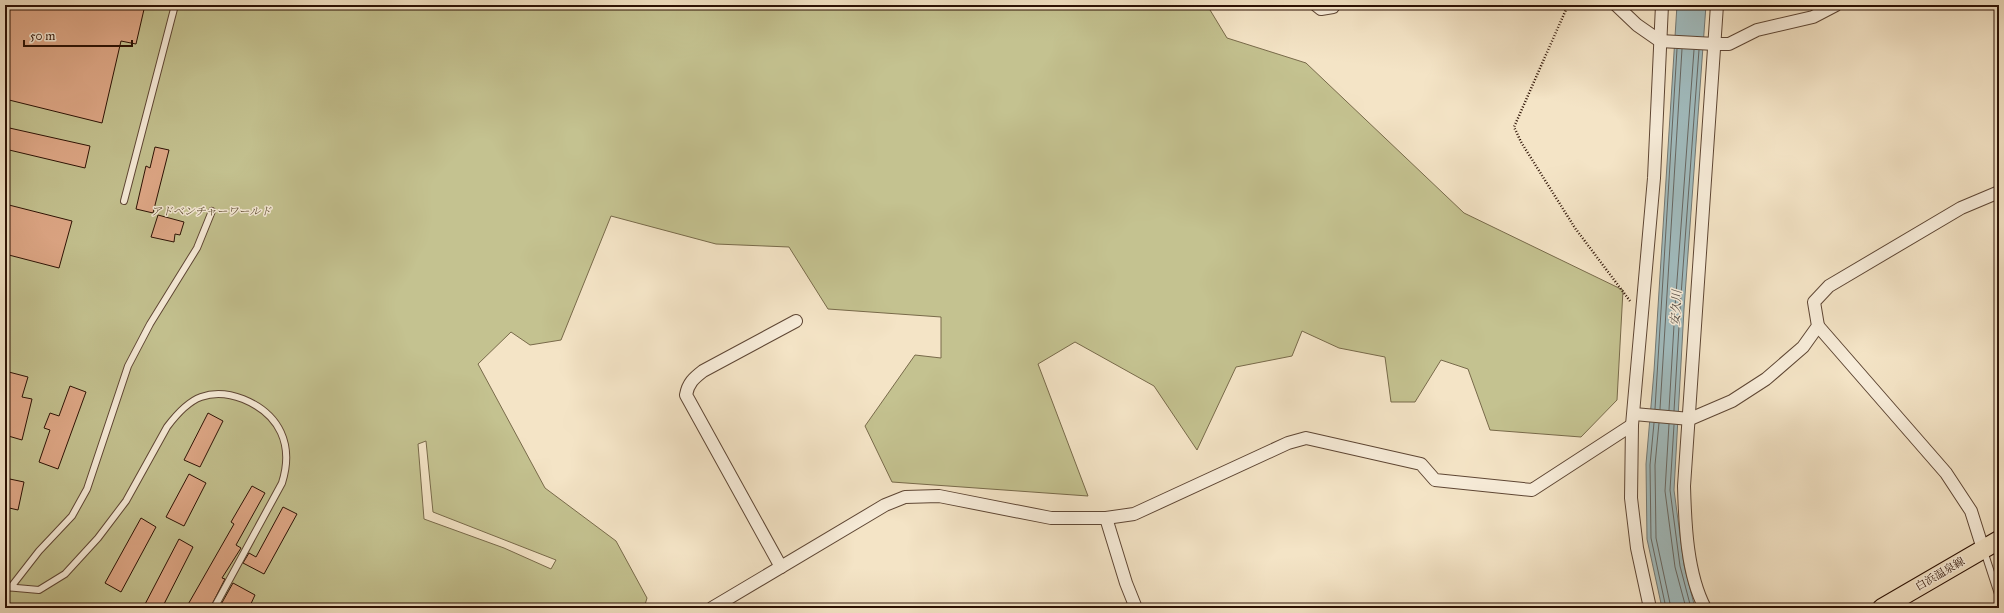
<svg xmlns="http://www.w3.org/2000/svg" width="2004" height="613" viewBox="0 0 2004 613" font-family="'IM FELL Great Primer','Noto Serif JP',serif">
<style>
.green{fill:#c4c290;stroke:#786a4a;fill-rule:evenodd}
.water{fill:#a1bcbf;stroke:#727874}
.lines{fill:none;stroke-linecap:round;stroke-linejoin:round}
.shore{stroke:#666662;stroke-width:1}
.building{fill:#dfa887;stroke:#2c1104}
.lane-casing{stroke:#5e4634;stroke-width:8}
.street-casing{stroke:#5e4634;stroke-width:14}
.primary-casing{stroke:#2c1104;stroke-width:20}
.path{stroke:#2c1104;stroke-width:2.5;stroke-dasharray:1 2;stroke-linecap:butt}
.lane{stroke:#f8edda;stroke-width:6}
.street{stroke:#f8edda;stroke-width:12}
.primary{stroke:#f4e4c6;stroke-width:18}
.labels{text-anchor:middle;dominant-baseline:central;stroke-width:3;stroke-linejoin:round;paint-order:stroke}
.park-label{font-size:11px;font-style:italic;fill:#614f35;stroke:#f8edda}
.street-label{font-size:11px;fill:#2c1104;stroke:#f8edda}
.water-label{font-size:12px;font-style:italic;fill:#554d45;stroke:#f8edda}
</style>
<rect width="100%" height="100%" fill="#f4e4c6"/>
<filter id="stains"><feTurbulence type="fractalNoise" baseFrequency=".005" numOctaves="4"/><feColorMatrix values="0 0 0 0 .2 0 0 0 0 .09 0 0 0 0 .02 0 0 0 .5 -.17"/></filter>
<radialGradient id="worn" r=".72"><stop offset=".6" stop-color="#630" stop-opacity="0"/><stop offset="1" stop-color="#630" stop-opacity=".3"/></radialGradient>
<path class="green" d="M5,5H1207L1227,38L1306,63L1464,213L1623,290L1617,400L1581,437L1490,430L1468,369L1441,360L1415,402H1391L1385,357L1339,348L1302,331L1292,356L1236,367L1197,450L1154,386L1075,342L1038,364L1088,496L892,482L865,426L915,355L941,358V317L828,309L789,247L716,244L611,216L561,340L530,345L511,332L478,364L545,488L616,541L647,598L644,608H5ZM426,441L433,512L556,560L551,569L504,548L424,519L418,444Z"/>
<path class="water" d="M1677,5H1706L1684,309L1674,490L1684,565L1695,608H1662L1647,539L1646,464L1654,371Z"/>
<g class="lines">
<g class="shore">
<path d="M1655,409L1677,49"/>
<path d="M1660,409L1682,49"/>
<path d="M1669,410L1675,308L1694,50"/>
<path d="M1674,411L1680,309L1699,50"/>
<path d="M1654,423L1650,465L1651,538L1666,608"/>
<path d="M1659,423L1655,465L1656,538L1671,608"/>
<path d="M1669,424L1665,491L1675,567L1686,608"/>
<path d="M1674,425L1670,490L1680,566L1691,608"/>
</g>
</g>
<g class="building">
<path d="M5,5H145L136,44L121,41L102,123L5,99Z"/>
<path d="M5,127L90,146L85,168L5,149Z"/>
<path d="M155,147L169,150L153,213L136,209L146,166L150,168Z"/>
<path d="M5,204L72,221L59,268L5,254Z"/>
<path d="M158,215L184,222L180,235L175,234L174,242L151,237Z"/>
<path d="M5,371L28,377L22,397L32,399L22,440L5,435Z"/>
<path d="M70,386L86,392L58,469L39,462L50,430L44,428L50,413L59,416Z"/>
<path d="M208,413L223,421L200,467L184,460Z"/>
<path d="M189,474L206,483L184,526L166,517Z"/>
<path d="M5,478L24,482L18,510L5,507Z"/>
<path d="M252,486L265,493L236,545L241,548L222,578L225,579L210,608H186L234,524L231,522Z"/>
<path d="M283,507L297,514L264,574L243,563L249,553L256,557Z"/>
<path d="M141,518L156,527L121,592L105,583Z"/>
<path d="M179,539L193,547L162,608H143Z"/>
<path d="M233,583L255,595L249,608H219Z"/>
</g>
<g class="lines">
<g class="lane-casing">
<g id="lane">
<path d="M124,201L175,5"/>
<path d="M1984,551L1999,597"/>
<path d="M5,587L39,590L65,574L98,538L126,501L167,427C176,415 187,402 201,397C215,392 230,394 243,399C280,414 294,445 282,483L214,608"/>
<path d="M11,587L39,551L72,516L87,489L128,366L150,324L197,248L212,211"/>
</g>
</g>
<g class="street-casing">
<g id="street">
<path d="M1316,5L1321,9L1333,7L1334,5"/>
<path d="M1616,5L1637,25L1660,41L1715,44H1729L1757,30L1813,17L1836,5"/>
<path d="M1818,326L1946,473L1971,511L1983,549"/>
<path d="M1634,414L1690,419L1732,401L1766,379L1803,347L1818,326L1814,302L1829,286L1961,208L1999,192"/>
<path d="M1106,518L1126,583L1136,608"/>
<path d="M781,567L686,395C688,383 694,378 703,371L796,321"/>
<path d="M712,608L885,505L905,497L939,496L1051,518H1106L1134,514L1288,443L1306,438L1421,464L1435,480L1532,490L1632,425"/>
<path d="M1650,608L1637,548L1631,498L1632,425L1654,178L1662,5"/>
<path d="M1705,608C1687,574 1685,524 1684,486L1717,5"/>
</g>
</g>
<g class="primary-casing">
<path id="primary" d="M1882,608L1999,540"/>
</g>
<path class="path" d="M1568,5L1514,127L1521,142L1575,228L1630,301"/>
<use href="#lane" class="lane"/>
<use href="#street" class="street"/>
<use href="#primary" class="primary"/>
</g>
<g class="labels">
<g class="park-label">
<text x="211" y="211">アドベンチャーワールド</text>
</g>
<g class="street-label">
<text transform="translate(1940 574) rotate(-30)">白浜温泉線</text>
</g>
<g class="water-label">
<text transform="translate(1676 308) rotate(-87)">安久川</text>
</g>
</g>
<rect width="2004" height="613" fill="none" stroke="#f4e4c6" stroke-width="20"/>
<rect x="6" y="6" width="1992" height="601" fill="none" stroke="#2c1104" stroke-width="2"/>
<rect x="10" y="10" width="1984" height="593" fill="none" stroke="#2c1104"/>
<path d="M24 40v6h108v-6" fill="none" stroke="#2c1104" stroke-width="2"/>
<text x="30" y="40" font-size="12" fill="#2c1104" stroke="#f8edda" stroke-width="3" paint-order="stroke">50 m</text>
<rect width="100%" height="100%" filter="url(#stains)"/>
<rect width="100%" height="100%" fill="url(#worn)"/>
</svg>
